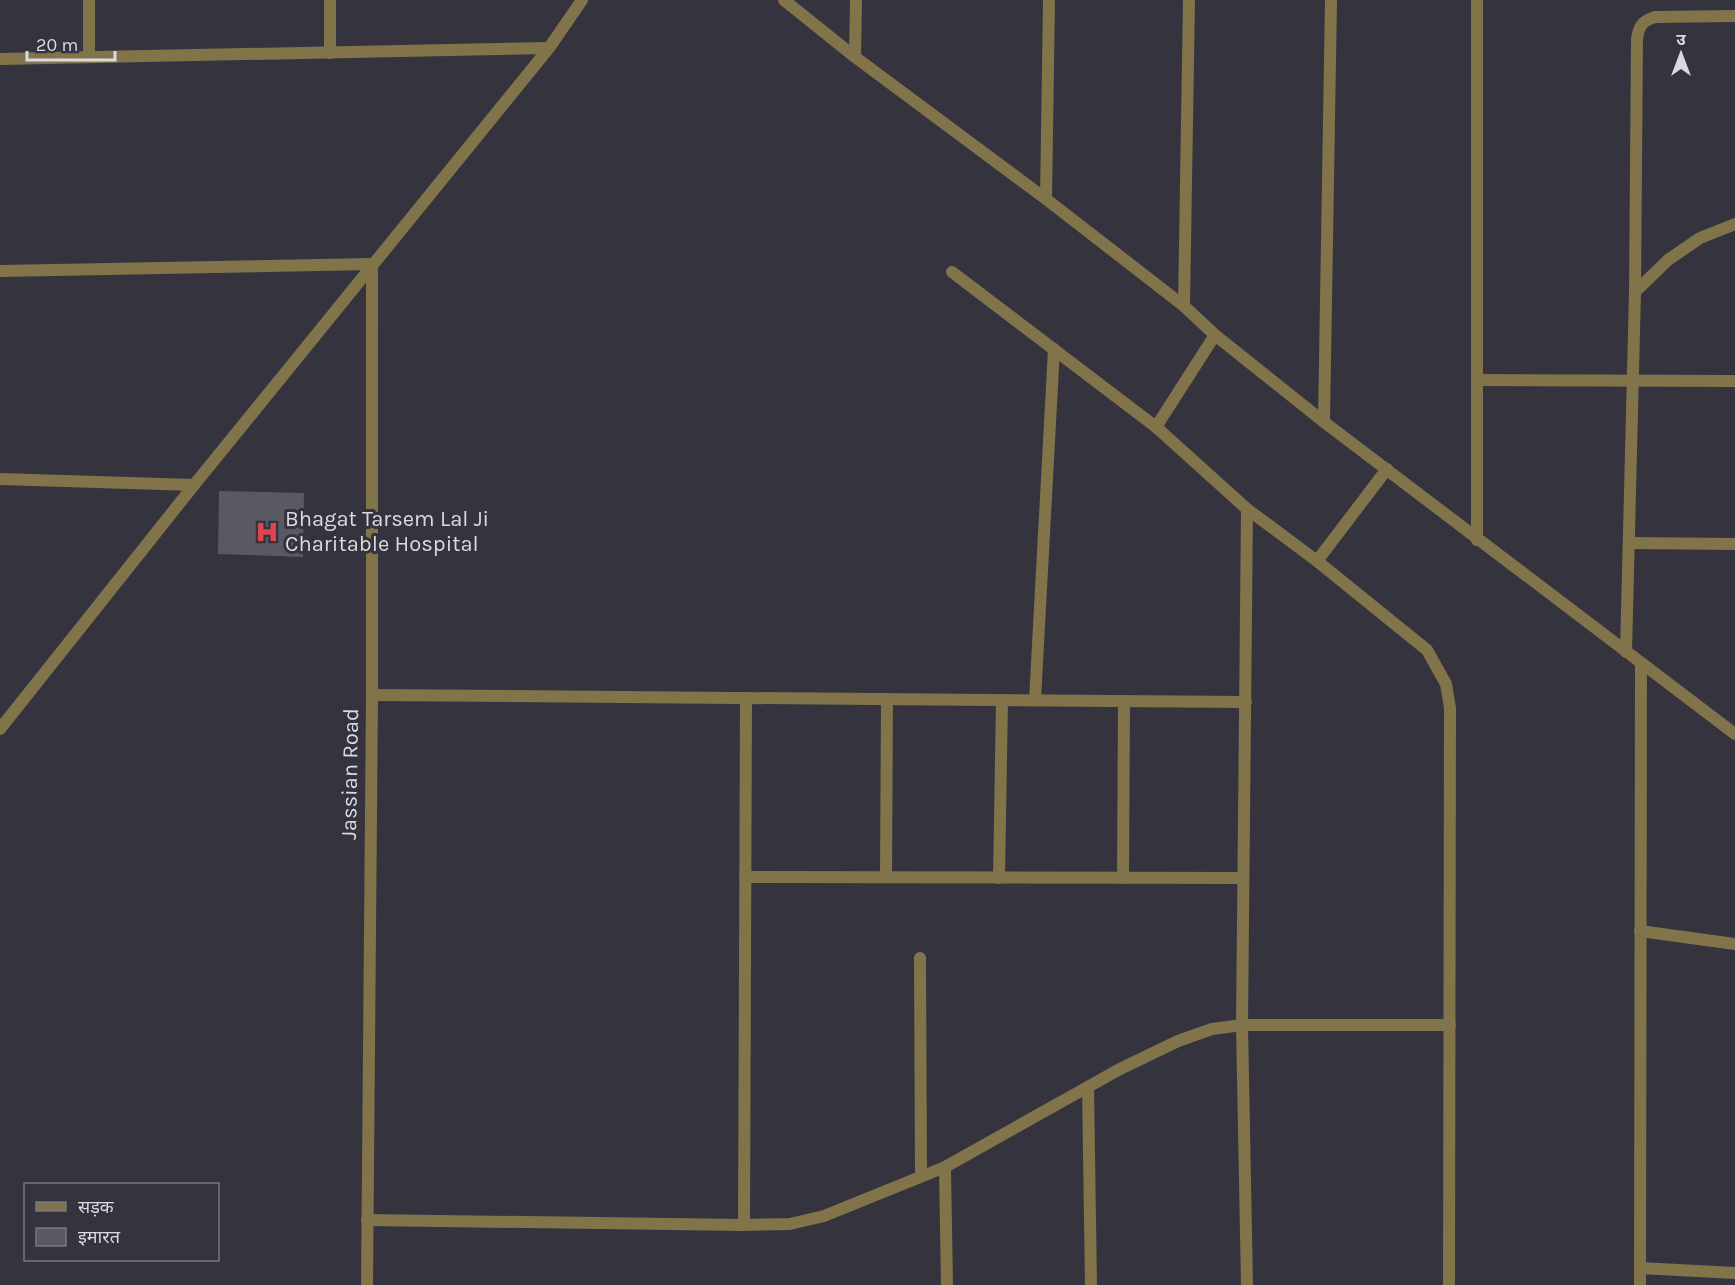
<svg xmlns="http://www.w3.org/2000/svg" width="1735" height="1285" viewBox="0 0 1735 1285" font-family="Karla,'Noto Sans Devanagari',sans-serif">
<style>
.building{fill:#595964}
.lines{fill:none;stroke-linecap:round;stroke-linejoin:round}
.minor{stroke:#81734a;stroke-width:12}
.tertiary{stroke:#81734a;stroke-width:12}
.labels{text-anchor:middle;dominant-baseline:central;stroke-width:6;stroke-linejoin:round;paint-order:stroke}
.poi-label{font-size:22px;fill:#dbdae1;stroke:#35343e;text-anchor:start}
.street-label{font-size:22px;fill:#dbdae1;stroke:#35343e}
</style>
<rect width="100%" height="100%" fill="#35343e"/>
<path class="building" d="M219,491L304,493L303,557L218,554Z"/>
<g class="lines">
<g class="minor">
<path d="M89,0V57"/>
<path d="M784,0L855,57L1046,199L1184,306L1215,335L1324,422L1735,734"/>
<path d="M1477,0V540"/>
<path d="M330,53V0"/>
<path d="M855,57L856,0"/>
<path d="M0,59L549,48"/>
<path d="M1046,199L1049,0"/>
<path d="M0,271L372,264"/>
<path d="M952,272L1156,427L1215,335"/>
<path d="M1635,292L1668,260L1700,238L1735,224"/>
<path d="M1184,306L1189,0"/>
<path d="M1477,380L1735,381"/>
<path d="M1324,422L1331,0"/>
<path d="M1156,427L1247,509L1242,1025L1247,1285"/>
<path d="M0,479L194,485"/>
<path d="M1247,509L1317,561L1427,650L1446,684L1450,708L1449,1285"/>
<path d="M1629,543L1735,544"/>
<path d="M1317,561L1387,469"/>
<path d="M1626,652L1635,292L1637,39C1639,26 1642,21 1655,17L1735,16"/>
<path d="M372,695L1246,702"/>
<path d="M1035,700L1054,349"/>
<path d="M745,877L1243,878"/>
<path d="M886,877L887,699"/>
<path d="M999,878L1002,700"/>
<path d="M1123,878L1124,701"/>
<path d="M1640,931L1735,944"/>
<path d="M920,958L921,1176"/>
<path d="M1088,1087L1091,1285"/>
<path d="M945,1167L947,1285"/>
<path d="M367,1220L744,1225L790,1224L824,1216L945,1167L1120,1069L1178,1041L1212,1029L1242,1025H1450"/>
<path d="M744,1225L746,698"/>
<path d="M1640,1268L1735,1273"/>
<path d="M1640,1285L1641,663"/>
</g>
<g class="tertiary">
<path d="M0,729L194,485L549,48L582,0"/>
<path d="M367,1285L372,695V264"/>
</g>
</g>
<defs>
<g id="hospital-bare" transform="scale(1.8)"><path d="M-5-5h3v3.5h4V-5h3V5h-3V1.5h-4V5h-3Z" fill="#e0444e" stroke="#35343e" stroke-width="2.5" paint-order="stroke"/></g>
</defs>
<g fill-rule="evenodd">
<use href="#hospital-bare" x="267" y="532"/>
</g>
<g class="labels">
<g class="poi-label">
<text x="285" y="519">Bhagat Tarsem Lal Ji<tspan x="285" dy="25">Charitable Hospital</tspan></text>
</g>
<g class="street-label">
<text transform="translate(350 774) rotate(-89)">Jassian Road</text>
</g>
</g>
<rect x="24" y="1183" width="195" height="78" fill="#35343e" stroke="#77767f" stroke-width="1.5"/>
<rect x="36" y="1202" width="30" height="9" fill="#81734a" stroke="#77767f" stroke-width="1.5"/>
<text x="78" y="1213" font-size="18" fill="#dbdae1">सड़क</text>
<rect x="36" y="1228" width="30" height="18" fill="#595964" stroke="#77767f" stroke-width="1.5"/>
<text x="78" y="1243" font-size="18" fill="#dbdae1">इमारत</text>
<g transform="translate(1681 54)" stroke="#35343e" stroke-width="4.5" paint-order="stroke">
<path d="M0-4.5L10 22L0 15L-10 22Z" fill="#dbdae1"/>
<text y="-9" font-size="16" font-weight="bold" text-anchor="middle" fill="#dbdae1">उ</text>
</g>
<path d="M27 51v9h88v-9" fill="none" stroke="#dbdae1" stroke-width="3"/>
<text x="36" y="51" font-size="18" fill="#dbdae1" stroke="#35343e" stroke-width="4.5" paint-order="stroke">20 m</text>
</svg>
